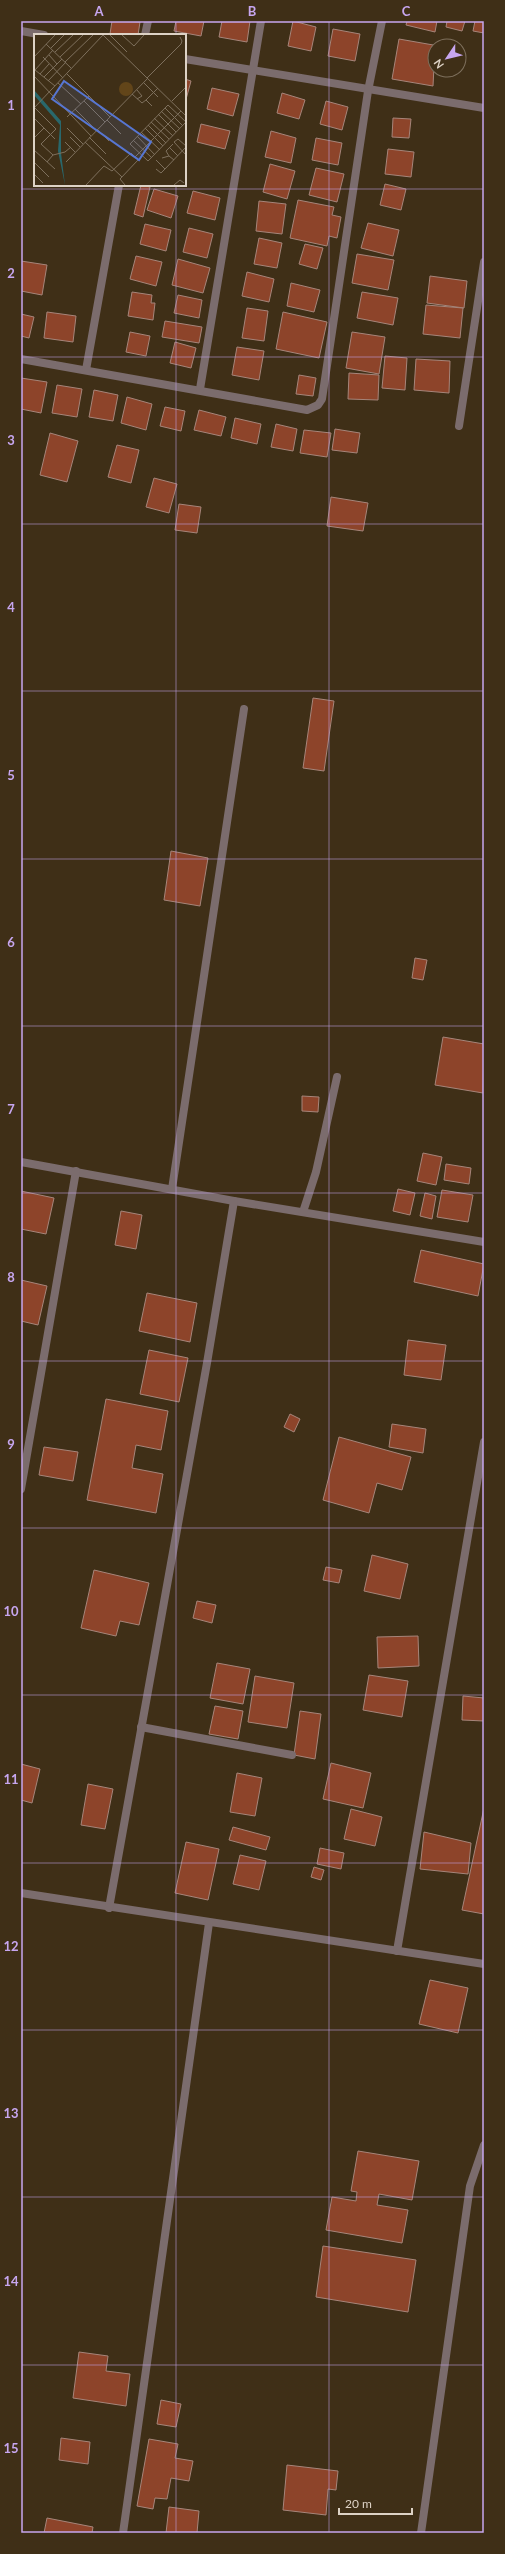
<svg xmlns="http://www.w3.org/2000/svg" width="505" height="2554" viewBox="0 0 505 2554" font-family="Lato,sans-serif">
<style>
.building{fill:#8d442a;stroke:#a6857a}
.lines{fill:none;stroke-linecap:round;stroke-linejoin:round}
.street{stroke:#7b6c6d;stroke-width:8}
.grid{fill:none;stroke:#c7a6ef;stroke-width:1;stroke-opacity:0.55}
.inset-road{fill:none;stroke:#7e705d;stroke-width:1}
.view{fill:#5776d2;fill-opacity:0.15;stroke:#5776d2;stroke-width:2}
.inset-edge{fill:none;stroke:#ddd2c5;stroke-width:2}
.neatline{fill:none;stroke:#c7a6ef;stroke-width:1.5}
.grid-label{font-size:13px;text-anchor:middle;font-weight:bold;fill:#c7a6ef}
</style>
<rect width="100%" height="100%" fill="#3f2f17"/>
<g class="building">
<path d="M112,21L140,22L138,35L110,34Z"/>
<path d="M176,21H204L201,36L174,31Z"/>
<path d="M222,21H250L247,42L219,37Z"/>
<path d="M293,21L316,27L311,51L288,46Z"/>
<path d="M407,21H437L435,32L406,25Z"/>
<path d="M447,21H465L462,31L446,27Z"/>
<path d="M475,21H484V33L473,31Z"/>
<path d="M333,29L360,34L355,61L328,56Z"/>
<path d="M399,39L439,46H435L433,86L392,79Z"/>
<path d="M185,79L191,81L185,103Z"/>
<path d="M212,88L239,94L233,116L207,109Z"/>
<path d="M282,93L305,100L299,119L277,113Z"/>
<path d="M326,101L348,107L342,130L320,124Z"/>
<path d="M393,118L411,119L409,138L392,137Z"/>
<path d="M201,124L230,131L225,149L197,142Z"/>
<path d="M271,131L296,138L291,163L265,157Z"/>
<path d="M316,138L342,143L338,165L312,160Z"/>
<path d="M388,149L414,152L411,177L385,174Z"/>
<path d="M270,164L295,171L287,199L263,192Z"/>
<path d="M316,168L344,174L337,202L309,195Z"/>
<path d="M385,184L406,189L401,210L380,205Z"/>
<path d="M141,185L150,187L143,217L134,214Z"/>
<path d="M154,189L178,196L171,218L147,210Z"/>
<path d="M193,191L220,198L215,220L187,213Z"/>
<path d="M298,200L334,207L332,215L341,217L337,238L329,236L327,246L290,238Z"/>
<path d="M259,201L286,204L282,234L256,231Z"/>
<path d="M368,223L399,230L393,256L361,248Z"/>
<path d="M145,224L171,230L166,251L140,244Z"/>
<path d="M189,228L213,234L207,258L183,252Z"/>
<path d="M259,238L282,243L277,268L254,264Z"/>
<path d="M305,244L323,248L317,269L299,264Z"/>
<path d="M357,254L394,260L388,290L352,283Z"/>
<path d="M136,256L162,262L156,286L130,279Z"/>
<path d="M178,259L210,268L203,293L172,285Z"/>
<path d="M21,261L47,265L42,295L21,291Z"/>
<path d="M247,272L274,279L269,302L242,296Z"/>
<path d="M430,276L467,281L464,308L427,303Z"/>
<path d="M291,283L320,290L314,312L287,306Z"/>
<path d="M132,292L152,295L151,303H155L153,320L128,316Z"/>
<path d="M362,292L398,298L393,325L357,318Z"/>
<path d="M178,295L202,300L199,318L174,313Z"/>
<path d="M426,305L463,308L460,338L423,334Z"/>
<path d="M247,308L268,311L264,341L242,338Z"/>
<path d="M47,312L76,316L73,342L44,338Z"/>
<path d="M283,312L327,322L319,358L276,349Z"/>
<path d="M21,314L34,317L29,338L21,336Z"/>
<path d="M165,321L202,327L199,343L162,337Z"/>
<path d="M130,332L150,336L146,356L126,352Z"/>
<path d="M352,332L385,337L379,374L346,368Z"/>
<path d="M175,342L196,348L191,368L170,363Z"/>
<path d="M237,347L264,351L259,380L232,375Z"/>
<path d="M385,356L407,358L405,390L382,388Z"/>
<path d="M416,359L450,361L449,393L414,390Z"/>
<path d="M349,373L379,375L378,400L348,399Z"/>
<path d="M299,375L316,378L313,396L296,394Z"/>
<path d="M21,378L47,382L41,413L21,409Z"/>
<path d="M57,385L82,389L77,417L52,413Z"/>
<path d="M94,390L118,395L113,421L89,417Z"/>
<path d="M127,397L152,404L146,430L121,423Z"/>
<path d="M165,407L185,411L181,431L160,426Z"/>
<path d="M199,410L226,417L221,436L194,430Z"/>
<path d="M235,418L261,424L257,444L231,438Z"/>
<path d="M276,424L297,429L293,451L271,447Z"/>
<path d="M335,429L360,433L357,453L332,450Z"/>
<path d="M304,430L331,433L327,457L300,453Z"/>
<path d="M50,433L78,441L67,482L40,475Z"/>
<path d="M117,445L139,450L131,483L108,477Z"/>
<path d="M154,478L177,484L169,513L146,507Z"/>
<path d="M331,497L368,503L363,531L327,526Z"/>
<path d="M179,504L201,507L197,533L175,530Z"/>
<path d="M313,698L334,701L324,771L303,768Z"/>
<path d="M171,851L208,858L200,906L164,900Z"/>
<path d="M415,958L427,960L423,980L412,978Z"/>
<path d="M443,1037L484,1044L483,1093L435,1085Z"/>
<path d="M302,1096L319,1097L318,1112L302,1111Z"/>
<path d="M423,1153L442,1157L436,1185L417,1181Z"/>
<path d="M446,1164L471,1168L469,1184L444,1180Z"/>
<path d="M398,1189L415,1193L410,1215L393,1211Z"/>
<path d="M442,1190L473,1195L468,1222L437,1217Z"/>
<path d="M21,1191L54,1198L46,1234L21,1229Z"/>
<path d="M425,1193L436,1196L432,1219L420,1216Z"/>
<path d="M121,1211L142,1215L136,1249L115,1245Z"/>
<path d="M421,1250L484,1264L478,1296L414,1282Z"/>
<path d="M21,1280L47,1286L38,1325L21,1321Z"/>
<path d="M147,1293L197,1303L190,1342L139,1331Z"/>
<path d="M408,1340L446,1345L441,1380L404,1375Z"/>
<path d="M149,1350L188,1358L179,1402L140,1394Z"/>
<path d="M106,1399L168,1411L161,1450L136,1445L132,1468L163,1474L156,1513L87,1500Z"/>
<path d="M290,1414L300,1419L294,1432L284,1427Z"/>
<path d="M392,1424L426,1429L423,1453L389,1447Z"/>
<path d="M339,1437L411,1457L402,1490L377,1483L369,1513L323,1500Z"/>
<path d="M44,1447L78,1452L73,1481L39,1475Z"/>
<path d="M372,1555L408,1564L400,1599L364,1591Z"/>
<path d="M326,1567L342,1570L339,1583L323,1580Z"/>
<path d="M94,1570L149,1583L139,1625L120,1621L116,1636L81,1628Z"/>
<path d="M197,1601L216,1605L212,1623L193,1618Z"/>
<path d="M418,1636L419,1666L378,1668L377,1637Z"/>
<path d="M217,1663L250,1669L243,1704L210,1698Z"/>
<path d="M369,1675L408,1681L402,1717L363,1710Z"/>
<path d="M255,1676L294,1683L287,1728L248,1722Z"/>
<path d="M463,1696L484,1698V1721L462,1720Z"/>
<path d="M215,1706L243,1711L238,1739L209,1734Z"/>
<path d="M300,1711L321,1714L315,1759L294,1755Z"/>
<path d="M331,1763L371,1773L363,1808L323,1799Z"/>
<path d="M21,1764L40,1769L32,1803L21,1800Z"/>
<path d="M237,1773L262,1778L255,1816L230,1812Z"/>
<path d="M88,1784L113,1789L105,1829L81,1825Z"/>
<path d="M484,1808V1914L462,1910Z"/>
<path d="M351,1809L382,1817L375,1846L344,1839Z"/>
<path d="M233,1827L270,1837L266,1850L229,1840Z"/>
<path d="M424,1832L471,1843L468,1874L420,1869Z"/>
<path d="M186,1842L219,1849L208,1900L175,1893Z"/>
<path d="M320,1848L344,1853L341,1869L317,1864Z"/>
<path d="M240,1855L266,1861L259,1890L233,1884Z"/>
<path d="M314,1867L324,1870L321,1880L311,1877Z"/>
<path d="M430,1980L468,1988L458,2033L419,2024Z"/>
<path d="M358,2151L419,2161L412,2200L379,2194L377,2205L408,2210L402,2243L326,2230L332,2197L356,2201L357,2192L351,2191Z"/>
<path d="M323,2246L416,2260L408,2312L316,2297Z"/>
<path d="M79,2352L108,2356L106,2371L130,2374L126,2406L73,2398Z"/>
<path d="M161,2400L181,2404L176,2427L157,2424Z"/>
<path d="M61,2438L90,2442L88,2464L59,2460Z"/>
<path d="M149,2439L178,2444L175,2458L193,2461L189,2481L171,2478L167,2499L155,2498L153,2509L137,2506Z"/>
<path d="M287,2465L338,2471L336,2490L328,2489L326,2515L283,2510Z"/>
<path d="M169,2507L199,2511L197,2533H166Z"/>
<path d="M47,2518L93,2527L92,2533H44Z"/>
</g>
<g class="lines">
<g class="street">
<path d="M21,31L44,35"/>
<path d="M145,35L148,21"/>
<path d="M185,59L484,108"/>
<path d="M21,359L307,410L318,405L322,399L368,91L382,21"/>
<path d="M86,370L119,185"/>
<path d="M200,389L261,21"/>
<path d="M459,426L484,262"/>
<path d="M21,1162L234,1201L484,1242"/>
<path d="M172,1189L244,709"/>
<path d="M303,1212L316,1172L337,1077"/>
<path d="M21,1489L76,1171"/>
<path d="M141,1727L292,1755"/>
<path d="M21,1893L484,1964"/>
<path d="M109,1908L207,1363L234,1201"/>
<path d="M397,1951L484,1442"/>
<path d="M123,2533L209,1923"/>
<path d="M421,2533L470,2186L484,2145"/>
</g>
</g>
<path class="grid" d="M176,21V35M329,21V2533M176,185V2533M21,189H484M21,357H484M21,524H484M21,691H484M21,859H484M21,1026H484M21,1193H484M21,1361H484M21,1528H484M21,1695H484M21,1863H484M21,2030H484M21,2197H484M21,2365H484"/>
<g transform="translate(34 34)">
<rect width="152" height="152" fill="#3f2f17"/>
<path d="M85 55a7 7 0 1 1 14 0a7 7 0 1 1-14 0Z" fill="#624519"/>
<path d="M0,56L27,87V119L31,151L24,117L26,91L0,61Z" fill="#29686c"/>
<path class="inset-road" d="M69,1L152,82M76,1L93,18M88,1L100,12L110,1M12,10L37,34M17,14L30,1M19,16L1,36L21,52M21,18L39,1M15,21L23,30M0,23L21,1M9,23L29,44M26,23L49,1M31,28L59,1M6,40L15,30M33,40L55,62L33,83M0,42L57,102M10,43L28,25M113,44L147,10L148,7L146,3M14,47L32,28M24,49L47,70M110,49L124,63M103,56L108,62L103,65M98,60L108,69L112,66M55,62L76,83M50,67L71,88M138,67L152,53M118,72L112,66L124,54M0,73L22,95L7,110L19,121L13,128M0,74L69,1M131,74L149,92M41,75L62,96M127,77L146,95M124,80L142,98M0,84L21,105M120,84L139,102M73,86L87,100M117,88L135,105M152,88L134,71L96,110L114,127L152,88M114,91L132,109M33,94L49,110M111,94L129,112M63,95L75,107M107,98L126,116M103,102L121,121M36,103L46,113M55,103L72,120M0,104L10,94M99,106L118,124M31,108L41,118M51,108L88,143M152,112L144,105L140,108L152,121M135,113L144,122M0,116L21,135M19,121L31,118L37,113M135,122L132,117L139,110M128,124L135,122L140,126M122,126L131,135L152,113M0,128L15,143M32,128L114,44M122,135L127,139L131,135M0,140L9,149M52,151L70,132L78,137L97,119L101,123M91,151L86,145L104,126L101,123L147,77M140,151L146,146L150,149"/>
<path class="view" d="M30,47L117,108L105,126L18,65Z"/>
<rect width="152" height="152" class="inset-edge"/>
</g>
<rect width="505" height="2554" fill="none" stroke="#3f2f17" stroke-width="44"/>
<g transform="translate(447 58) rotate(235)"><circle r="19" fill="#3f2f17" stroke="#7e705d"/>
<path d="M0-3L7 15L0 10L-7 15Z" fill="#c7a6ef"/>
<text y="-6" font-size="11" font-weight="bold" text-anchor="middle" fill="#ddd2c5">N</text>
</g>
<path d="M339 2508v6h73v-6" fill="none" stroke="#ddd2c5" stroke-width="2"/>
<text x="345" y="2508" font-size="12" fill="#ddd2c5" stroke="#3f2f17" stroke-width="3" paint-order="stroke">20 m</text>
<rect x="22" y="22" width="461" height="2510" class="neatline"/>
<g class="grid-label">
<text x="99" y="16">A</text>
<text x="252" y="16">B</text>
<text x="406" y="16">C</text>
<text x="11" y="110">1</text>
<text x="11" y="278">2</text>
<text x="11" y="445">3</text>
<text x="11" y="612">4</text>
<text x="11" y="780">5</text>
<text x="11" y="947">6</text>
<text x="11" y="1114">7</text>
<text x="11" y="1282">8</text>
<text x="11" y="1449">9</text>
<text x="11" y="1616">10</text>
<text x="11" y="1784">11</text>
<text x="11" y="1951">12</text>
<text x="11" y="2118">13</text>
<text x="11" y="2286">14</text>
<text x="11" y="2453">15</text>
</g>
</svg>
